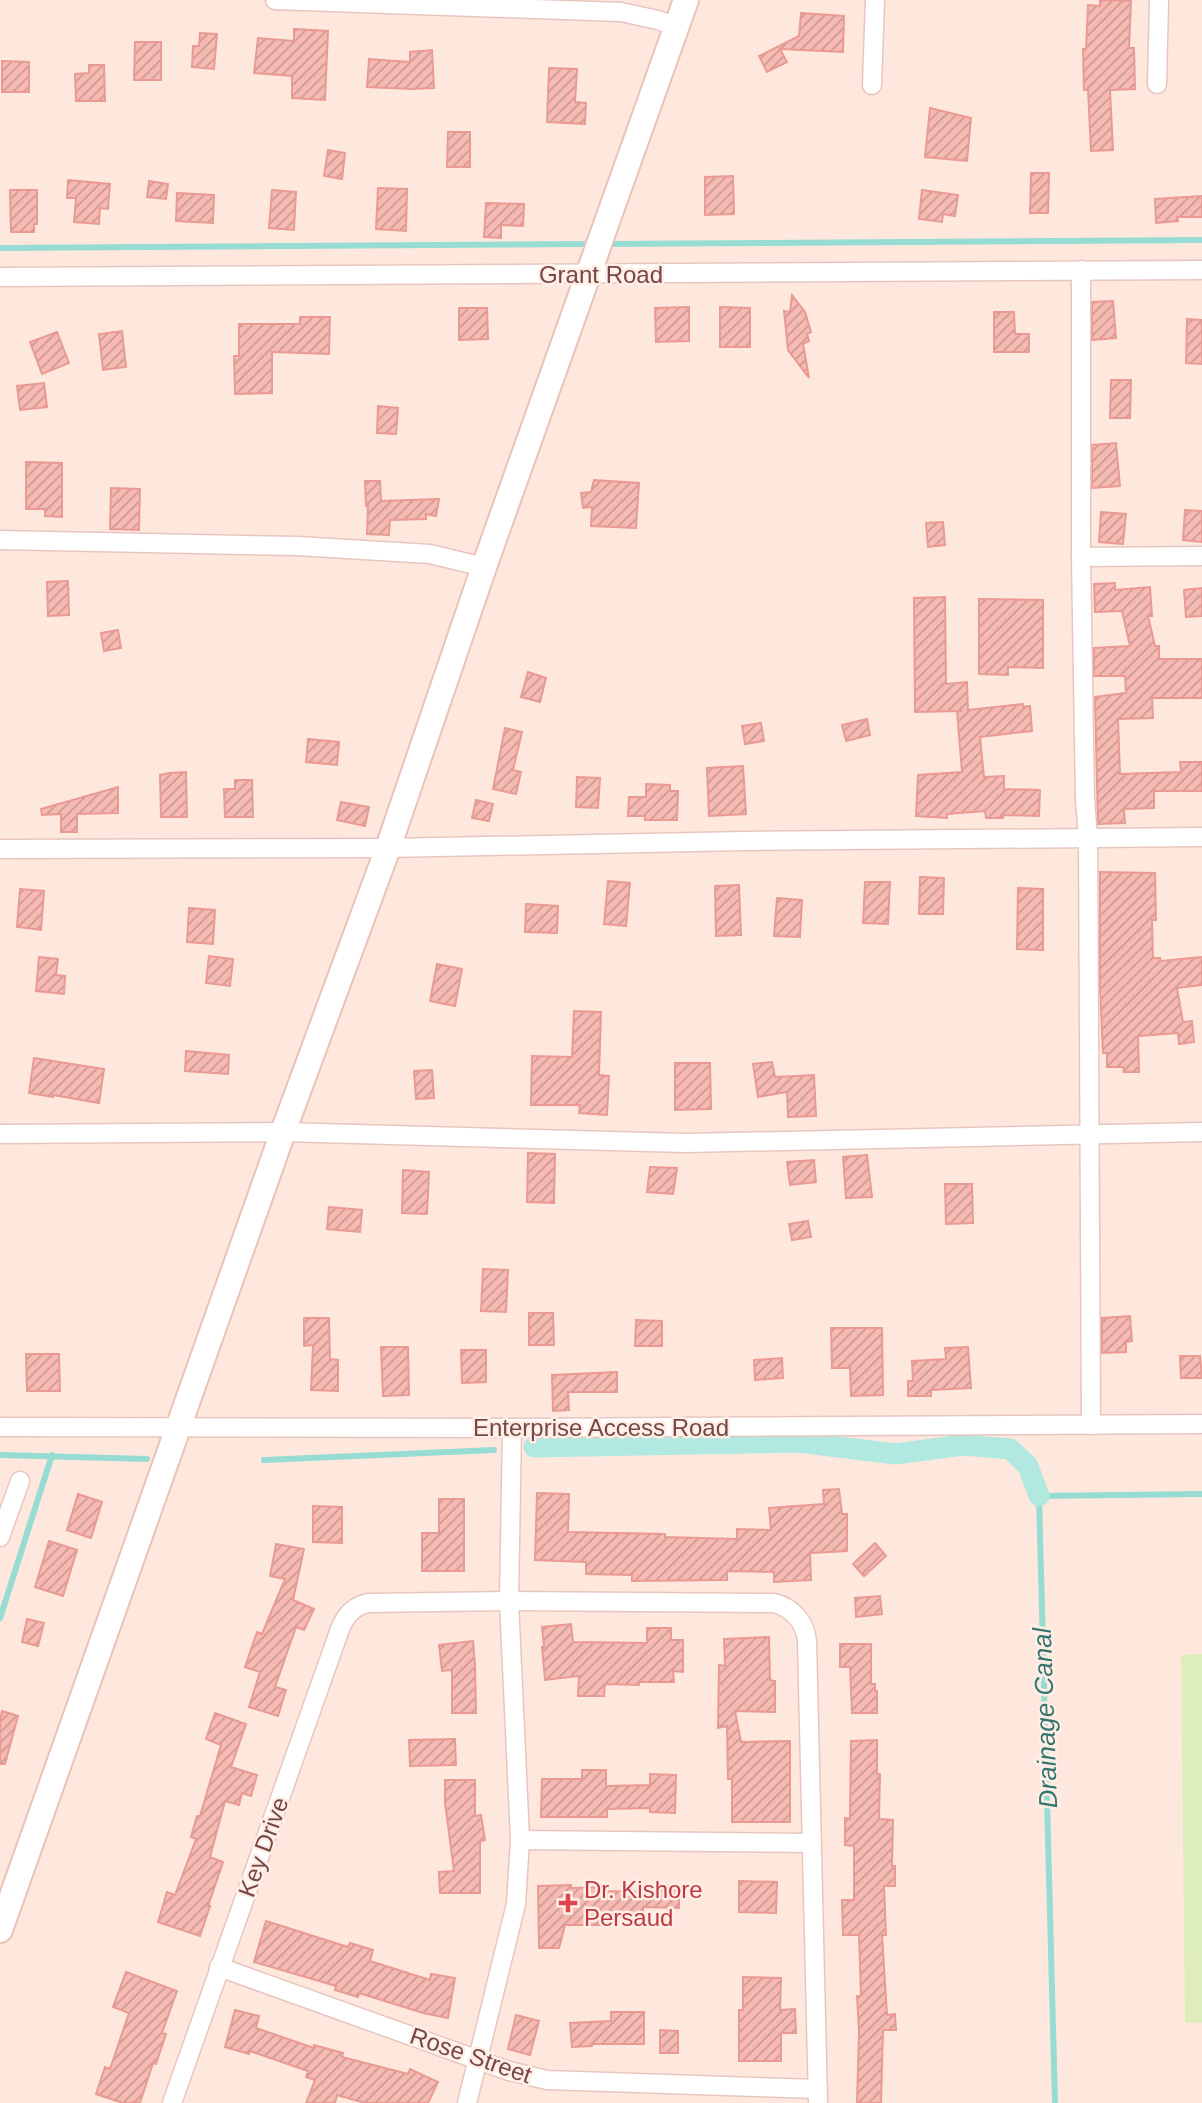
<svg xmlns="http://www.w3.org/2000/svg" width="1202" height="2103" viewBox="0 0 1202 2103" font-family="Arial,sans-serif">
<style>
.green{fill:#deedbc}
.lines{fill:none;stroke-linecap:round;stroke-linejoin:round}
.stream{stroke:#97dcd2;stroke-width:6}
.canal{stroke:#b1e9e1;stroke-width:21}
.building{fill:url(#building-hatch);stroke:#ea9a92;stroke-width:2}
.minor-casing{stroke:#e8c6bf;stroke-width:21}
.secondary-casing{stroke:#ebc2b9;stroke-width:28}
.minor{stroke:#fff;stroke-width:18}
.secondary{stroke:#fff;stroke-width:24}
.health-dot{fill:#e0444e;stroke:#ffeee6;stroke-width:2.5}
.labels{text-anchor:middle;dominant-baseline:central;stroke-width:5;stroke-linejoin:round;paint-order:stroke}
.street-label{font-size:24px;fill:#764744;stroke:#ffeee6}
.health-label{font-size:24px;fill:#be3a42;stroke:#ffeee6;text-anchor:start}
.water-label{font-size:26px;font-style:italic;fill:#34766e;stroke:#ffeee6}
</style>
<defs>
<pattern id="building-hatch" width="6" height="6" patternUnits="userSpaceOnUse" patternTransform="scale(1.75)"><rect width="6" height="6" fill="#f6bab3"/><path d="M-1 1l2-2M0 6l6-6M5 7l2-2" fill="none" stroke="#cc9993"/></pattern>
</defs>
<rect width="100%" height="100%" fill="#fee8de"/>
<path class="green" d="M1202,1654V2023H1185L1181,1655Z"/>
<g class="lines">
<g class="stream">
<path d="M604,244L1202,240"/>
<path d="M0,248L593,244"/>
<path d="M0,1455L147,1459"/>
<path d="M264,1460L494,1450"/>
<path d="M0,1618L52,1455"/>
<path d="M1055,2103L1039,1496L1202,1494"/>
</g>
<path class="canal" d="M534,1447L798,1442L895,1454L963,1445L1010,1449L1028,1466L1039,1496"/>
</g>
<g class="building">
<path d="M1100,0L1131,1L1129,48H1134L1135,89L1110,90L1113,150L1091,151L1088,90H1084L1083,49H1086L1088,5L1100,6Z"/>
<path d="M801,13L844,16L843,52L780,49L787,62L767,72L759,56L799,36Z"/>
<path d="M294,29L328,31L325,100L292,98V76L254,73L258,38L294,41Z"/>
<path d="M200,33L217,34L214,69L192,67L193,46H199Z"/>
<path d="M135,42H161V80H134Z"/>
<path d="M432,50L434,88L411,89L367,87L369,59L410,62V52Z"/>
<path d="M2,61L29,62V92H2Z"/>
<path d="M89,65H104L105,101H76L75,74L89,73Z"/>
<path d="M549,68L577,69L575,102L586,103L585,124L547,122Z"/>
<path d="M930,108L971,118L967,161L925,157Z"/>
<path d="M448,132H470V167H447Z"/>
<path d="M328,150L345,153L342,179L324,176Z"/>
<path d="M1031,173H1049L1048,213H1030Z"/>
<path d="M733,176L734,214L705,215V177Z"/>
<path d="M68,180L110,184L108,209L100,208L99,224L74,222L76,198H67Z"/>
<path d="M149,181L168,184L166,199L147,197Z"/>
<path d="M378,188L407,189L406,231L376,229Z"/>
<path d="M10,190H37V224H34V232H11Z"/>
<path d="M272,190L296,192L294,230L269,228Z"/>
<path d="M922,190L958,195L955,216L943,214L942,222L919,219Z"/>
<path d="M177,193L214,195L213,223L176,221Z"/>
<path d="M1202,196V217H1177L1178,221L1156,223L1155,199Z"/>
<path d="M486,203L524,204L523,226L501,225V238L484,237Z"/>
<path d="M792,295L805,312L811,332L807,334L809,341L803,344L809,378L788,350L784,311L790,312Z"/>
<path d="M1113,301L1116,338L1092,340V302Z"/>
<path d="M689,307V341L656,342L655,308Z"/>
<path d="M720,307L750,308V347H720Z"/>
<path d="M459,308H487L488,339L459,340Z"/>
<path d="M994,312H1014L1015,334H1029V352H994Z"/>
<path d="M300,317H330L329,354L272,352V393L235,394L234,356H239V324H300Z"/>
<path d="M1187,319L1202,320V364L1186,363Z"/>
<path d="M122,331L126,367L103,370L99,334Z"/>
<path d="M57,332L69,363L42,374L30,342Z"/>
<path d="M1111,380H1131L1130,418H1110Z"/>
<path d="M44,383L47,407L20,410L17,386Z"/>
<path d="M378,406L398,408L396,434L377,433Z"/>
<path d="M1116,443L1120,486L1092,488V445Z"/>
<path d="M26,462L62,463V517L45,516V509H26Z"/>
<path d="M594,480L639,483L636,528L591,526L592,507L583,508L581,493L591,492Z"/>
<path d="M365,481H380L381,501L439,499L436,516L426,514V519L390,520L389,535L367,534L368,505L366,506Z"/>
<path d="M111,488L140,489L139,530L110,529Z"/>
<path d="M1185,510L1202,511V542L1183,540Z"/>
<path d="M1101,512L1126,514L1123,544L1099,542Z"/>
<path d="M943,522L945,545L928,547L926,523Z"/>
<path d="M68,581L69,615L48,616L47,582Z"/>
<path d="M1115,583V590L1150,587L1152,616H1148L1155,646H1159V659H1202V698H1152L1153,718L1118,719L1120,774L1181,772L1180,762H1202V791H1154V808L1124,809L1125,823L1098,824L1095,697L1126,693L1125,676H1094V648L1130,646L1122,611L1095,612L1094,584Z"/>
<path d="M1202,588V616L1186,617L1184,590Z"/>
<path d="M945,597L946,684L967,682L968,710L1023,704V707L1030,706L1032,731L980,737L984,777L1004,776V789L1040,790L1039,816L1003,815V818H986L985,811L947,814V818L916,816L918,775L962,772L957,711H962L915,712L914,598Z"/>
<path d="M979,599L1043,600V668L1008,667V675L979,674Z"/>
<path d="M118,630L121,648L104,651L101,633Z"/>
<path d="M528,672L546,678L540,702L521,697Z"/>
<path d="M867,719L870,735L846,741L842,725Z"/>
<path d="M761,723L764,741L745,744L742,726Z"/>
<path d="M505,728L522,732L513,770L521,772L516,794L493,789Z"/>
<path d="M308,739L339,742L337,765L306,762Z"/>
<path d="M743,766L746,814L709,816L707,768Z"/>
<path d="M186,772L187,817H161L160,775L169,773Z"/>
<path d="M577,777L600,778L598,808L576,807Z"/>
<path d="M235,780H252L253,817H225L224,789H235Z"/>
<path d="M646,784L670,785V791H678L677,820H645V816H628L629,797H646Z"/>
<path d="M118,787V813L77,814V832H61V814L42,815L41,809Z"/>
<path d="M476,800L493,804L489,821L472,818Z"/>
<path d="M341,802L369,807L365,826L337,820Z"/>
<path d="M1100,872L1155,873L1156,920H1152L1153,958H1160L1161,961L1202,957V985L1177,988L1183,1022L1192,1021L1194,1042L1179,1044L1178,1033L1138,1036L1139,1072H1124L1123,1067H1107V1053H1103L1100,987Z"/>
<path d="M920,877L944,878L943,914H919Z"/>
<path d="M608,881L630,883L626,926L604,924Z"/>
<path d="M865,882H890L888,924L863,923Z"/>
<path d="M739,885L741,935L716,936L715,886Z"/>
<path d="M1018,888L1043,889V950L1017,949Z"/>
<path d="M20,889L44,891L41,930L17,927Z"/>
<path d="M777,898L802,900L800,937L774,936Z"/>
<path d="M526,904L558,906L557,933L525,932Z"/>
<path d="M189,908L215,910L213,944L187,942Z"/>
<path d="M209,956L233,959L230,986L206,983Z"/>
<path d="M39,957L58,959L56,975L65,976L64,994L36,991Z"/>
<path d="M437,964L462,969L455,1006L430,1001Z"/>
<path d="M574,1011L601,1012L599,1075L609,1076L607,1115L579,1113L580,1105H531L532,1056L572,1057Z"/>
<path d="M186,1051L229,1055L228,1074L185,1071Z"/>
<path d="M34,1058L104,1069L99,1103L53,1095V1097L29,1093Z"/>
<path d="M772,1062L775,1077L814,1075L816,1116L788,1117L787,1092L758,1097L753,1064Z"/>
<path d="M675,1063H710L711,1109L675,1110Z"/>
<path d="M432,1070L434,1098L416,1099L414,1071Z"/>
<path d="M528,1153L555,1154L554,1203L527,1202Z"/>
<path d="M867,1155L872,1197L846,1198L843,1157Z"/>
<path d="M814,1160L816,1182L790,1185L787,1162Z"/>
<path d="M650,1167L677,1168L673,1194L647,1192Z"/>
<path d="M403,1170L429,1172L427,1214L402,1213Z"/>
<path d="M945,1184H972L973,1223L946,1224Z"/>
<path d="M329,1207L362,1210L360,1232L327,1229Z"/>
<path d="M808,1221L811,1237L792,1240L789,1224Z"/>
<path d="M483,1269L508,1270L506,1312L481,1311Z"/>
<path d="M529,1313H553L554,1345H529Z"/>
<path d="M1130,1316L1132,1341L1126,1342V1352L1102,1353V1318Z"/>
<path d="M304,1318H329L330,1359L338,1360V1391L311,1390L313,1345L304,1346Z"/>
<path d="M636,1320L662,1321V1346H635Z"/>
<path d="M831,1328H882L883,1395L851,1396L850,1368H832Z"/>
<path d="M381,1347H408L409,1395L383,1396Z"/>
<path d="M968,1347L971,1388L931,1390V1396H908V1381H913L912,1361L946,1359L945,1348Z"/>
<path d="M461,1350H486V1382L462,1383Z"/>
<path d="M26,1354H59L60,1391H27Z"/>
<path d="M1180,1356H1200L1202,1378H1181Z"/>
<path d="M782,1358L783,1378L755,1380L754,1360Z"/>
<path d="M617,1372V1392H568L569,1410L553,1411L552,1375Z"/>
<path d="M839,1489L842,1514H847V1551L810,1553L811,1580L774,1582V1572L727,1571V1580L632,1581V1575L586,1574V1562L535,1560L537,1493L569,1494L568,1532L665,1534V1537L737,1539V1529L771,1530L769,1508L824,1504L823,1490Z"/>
<path d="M78,1494L102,1502L91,1538L67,1530Z"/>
<path d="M439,1499H464V1571H422V1533H439Z"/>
<path d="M313,1506L342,1507V1543L313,1542Z"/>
<path d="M49,1541L77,1550L63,1596L35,1587Z"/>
<path d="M875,1543L886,1556L864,1576L853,1564Z"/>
<path d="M276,1544L304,1549L293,1600L314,1609L304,1630L296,1627L275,1687L286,1690L278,1716L249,1707L260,1672L245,1667L257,1632L262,1634L285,1579L270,1576Z"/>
<path d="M880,1596L882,1614L856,1617L855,1598Z"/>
<path d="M27,1619L44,1623L38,1646L22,1642Z"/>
<path d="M571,1624L573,1642L647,1643V1628H671V1640H683V1672L673,1671L674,1682H639V1685L605,1684L604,1696H578L579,1676L545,1680L542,1647H544L542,1627Z"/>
<path d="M769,1637L770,1680L775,1681V1712L735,1711L741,1742L790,1741V1822H732V1779H728L727,1726L718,1728L719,1665L725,1666L724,1639Z"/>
<path d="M473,1641L475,1665L476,1713H452V1670L442,1671L439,1645Z"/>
<path d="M840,1644H871V1684H875V1691H877V1713H852L850,1667H840Z"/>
<path d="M2,1711L18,1716L5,1764H0V1720Z"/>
<path d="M215,1713L246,1724L231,1767L257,1775L251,1796L242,1793L239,1805L225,1801L210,1857L223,1862L208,1906H210L200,1936L158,1922L167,1892L175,1895L196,1839L191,1837L197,1816H200L221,1745L206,1739Z"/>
<path d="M455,1739L456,1765L410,1766L409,1740Z"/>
<path d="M877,1740V1774H880L879,1819L893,1820L892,1866H895V1886H884L886,1935H882L887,2015L895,2014L896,2030H883L881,2103H857L859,2031L857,1996H861L859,1935H843L842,1900H854V1846L845,1845V1818L850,1819L851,1741Z"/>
<path d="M582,1770H606V1786L650,1785V1774L676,1775L675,1813L650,1812V1808L607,1809V1817H541L542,1779H582Z"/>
<path d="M445,1780H475V1816L481,1815L485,1840L480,1841V1893H440L439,1872L454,1871L445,1803Z"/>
<path d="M739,1881L777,1882L776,1913L739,1912Z"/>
<path d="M571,1885V1888L606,1887V1891L656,1892V1885L679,1886V1908L643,1907V1915L606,1914V1925H565L559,1948H539L538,1886Z"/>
<path d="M266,1921L348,1947L350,1943L373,1950L370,1961L430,1980L431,1974L455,1978L448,2018L423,2013L359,1993L358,1997L335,1990L336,1986L254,1962Z"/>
<path d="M126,1972L177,1991L162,2033L166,2034L156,2064L153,2063L140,2103H123L96,2094L105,2067L110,2069L129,2013L113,2007Z"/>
<path d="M743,1977L781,1978L780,2010L795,2009L796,2033H781V2061H739V2010H743Z"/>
<path d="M235,2010L259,2016L256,2028L314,2048V2045L343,2053L342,2057L408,2074L410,2069L438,2082L428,2103H365L337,2095L335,2103H306L315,2080L306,2077L308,2071L250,2051L249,2054L225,2047Z"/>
<path d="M611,2012H644V2044H592V2046L572,2047L570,2023L611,2021Z"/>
<path d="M516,2015L539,2021L530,2055L508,2049Z"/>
<path d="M660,2030L678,2031V2053H660Z"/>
</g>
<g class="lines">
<g class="minor-casing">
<g id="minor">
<path d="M275,0L621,12L658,20L677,27"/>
<path d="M1157,84L1159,0"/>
<path d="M872,85L875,0"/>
<path d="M1081,270V557L1085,799L1088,837L1091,1425"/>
<path d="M0,277L1202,270"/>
<path d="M0,540L297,546L430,554L484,567"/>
<path d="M1081,557L1202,556"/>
<path d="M0,849L388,848L745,841L1202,837"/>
<path d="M0,1134L283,1132L686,1143L1202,1132"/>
<path d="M0,1427L512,1428L1202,1424"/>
<path d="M0,1537L20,1481"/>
<path d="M520,1840L812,1843"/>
<path d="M219,1967L509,2071L547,2080L818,2089"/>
<path d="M172,2103L340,1629C345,1616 354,1606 368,1603L509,1601L774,1603C793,1608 805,1622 807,1641L818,2103"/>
<path d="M467,2103L516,1904L520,1840L509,1601L512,1428"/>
</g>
</g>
<g class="secondary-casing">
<path id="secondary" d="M0,1930L283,1132L388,848L484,567L686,0"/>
</g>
<use href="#minor" class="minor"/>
<use href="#secondary" class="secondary"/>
</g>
<path class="health-dot" d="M564.5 1892.5h7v7h7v7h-7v7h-7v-7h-7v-7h7z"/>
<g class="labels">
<g class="street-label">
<text x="601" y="274">Grant Road</text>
<text x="601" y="1427">Enterprise Access Road</text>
<text transform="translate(263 1847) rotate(-70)">Key Drive</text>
<text transform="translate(471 2055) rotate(19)">Rose Street</text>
</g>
<g class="health-label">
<text x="584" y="1889">Dr. Kishore<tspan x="584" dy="28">Persaud</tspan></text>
</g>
<g class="water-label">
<text transform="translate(1045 1718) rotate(-92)">Drainage Canal</text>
</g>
</g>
</svg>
